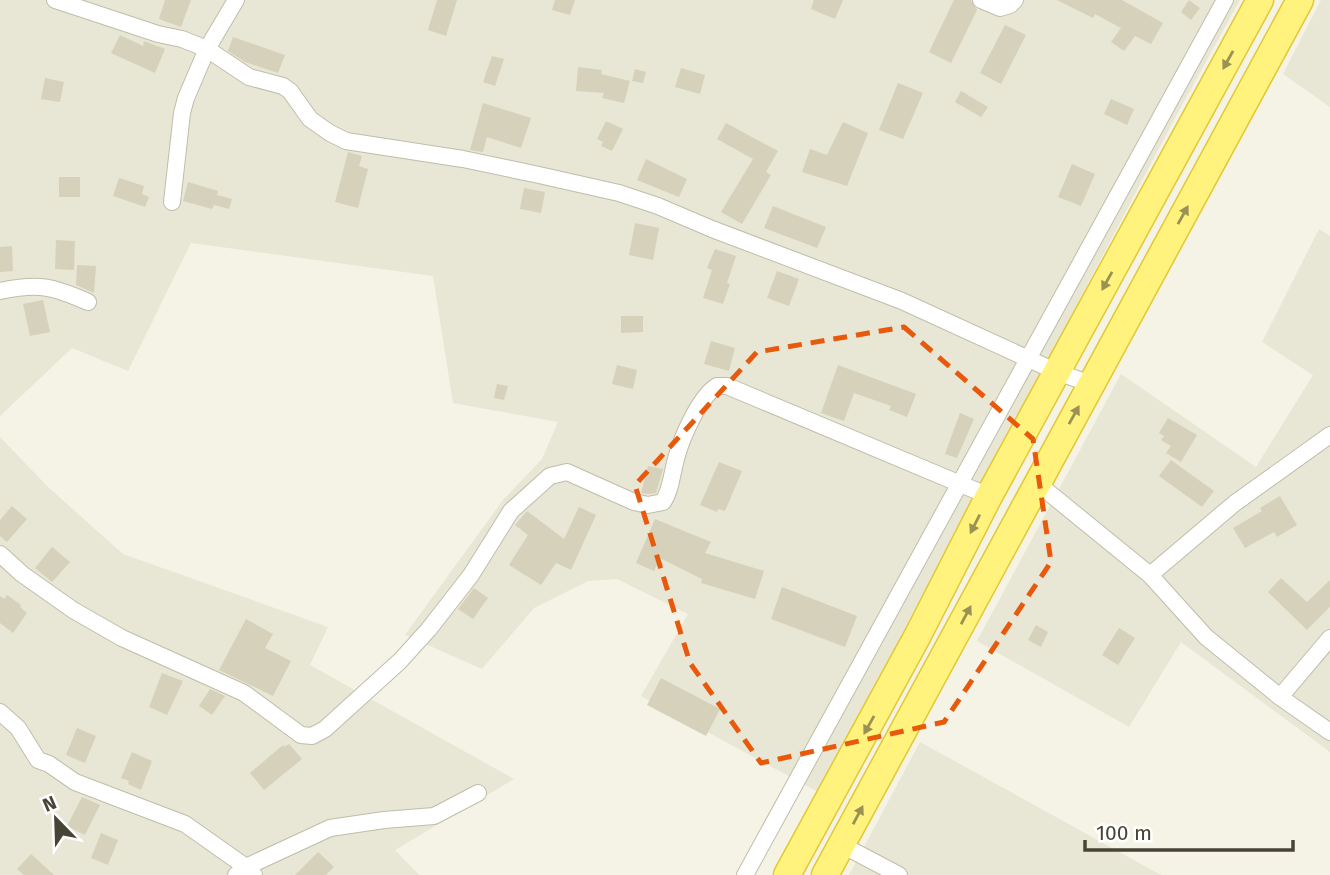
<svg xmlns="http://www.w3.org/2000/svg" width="1330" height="875" viewBox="0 0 1330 875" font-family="'Fira Sans',sans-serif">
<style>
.residential{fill:#e8e6d4}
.building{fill:#d6d1bb}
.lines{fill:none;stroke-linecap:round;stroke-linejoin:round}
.minor-casing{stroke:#c0bda9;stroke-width:18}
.trunk-casing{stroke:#e3c831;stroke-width:29}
.minor{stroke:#fff;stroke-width:16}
.trunk{stroke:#fff27d;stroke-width:26}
.oneway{fill:#9a9255}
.marked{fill:none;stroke:#e8590c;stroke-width:5;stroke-dasharray:14 9;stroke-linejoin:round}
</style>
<rect width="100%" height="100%" fill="#f4f3e6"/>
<g class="residential">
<path d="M0,0H1240L1175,118L820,793L641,696L688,614L617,579L588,581L534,608L482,669L405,635L503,500L542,459L558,422L453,403L433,276L191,243L128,371L72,348L0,416Z"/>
<path d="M1321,0H1330V107L1283,74Z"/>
<path d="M1319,229L1330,236V752L1181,642L1129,727L977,641L1121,374L1256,467L1313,375L1262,342Z"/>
<path d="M0,437L49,488L123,554L328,627L310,665L514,779L395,850L419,875H0Z"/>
<path d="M920,742L1161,875H849Z"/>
</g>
<g class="building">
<path d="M165,0H191L181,27L159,19Z"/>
<path d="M437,0H457L446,36L428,30Z"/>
<path d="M555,0H575L570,15L552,10Z"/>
<path d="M814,0H843L835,19L811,9Z"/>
<path d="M954,0H971L977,10L951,63L929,52Z"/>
<path d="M1057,0H1122L1163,23L1151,44L1135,36L1124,51L1111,42L1121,28L1095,14L1093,18Z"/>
<path d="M1189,0L1200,8L1191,20L1181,12Z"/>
<path d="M1005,25L1026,35L1001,84L980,73Z"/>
<path d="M120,35L143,46L144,41L165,49L155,73L111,53Z"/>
<path d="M233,37L285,55L278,73L245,62L228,51Z"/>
<path d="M492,56L504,59L495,86L483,82Z"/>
<path d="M578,67L602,70L601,74L630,81L624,103L602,98L604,93L576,91Z"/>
<path d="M681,68L705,75L700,94L675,87Z"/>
<path d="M635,69L646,72L643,83L632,81Z"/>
<path d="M45,78L64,82L60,102L41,99Z"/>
<path d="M898,83L923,93L903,139L879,130Z"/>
<path d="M961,91L988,107L981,117L955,102Z"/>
<path d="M1111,99L1134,109L1127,125L1104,114Z"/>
<path d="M483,103L531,118L521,148L487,137L483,152L470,150Z"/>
<path d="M606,121L623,129L612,151L601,146L603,142L597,139Z"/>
<path d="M843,122L868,133L847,186L802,172L810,149L827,155Z"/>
<path d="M726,123L778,151L766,172L771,175L742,224L721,212L753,159L717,139Z"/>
<path d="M348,152L362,156L359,166L368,169L358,208L335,202Z"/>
<path d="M646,159L687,179L679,197L637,180Z"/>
<path d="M1072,164L1095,174L1081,206L1058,197Z"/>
<rect x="59" y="177" width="21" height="20"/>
<path d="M119,178L144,186L142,194L149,197L145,207L113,196Z"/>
<path d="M188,182L218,191L217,195L232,199L229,209L214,205L212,209L183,201Z"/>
<path d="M524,188L545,192L541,213L520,209Z"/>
<path d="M773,206L826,227L817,248L764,228Z"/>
<path d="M635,223L659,228L653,260L629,255Z"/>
<path d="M56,240L75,241L74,270L55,269Z"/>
<path d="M12,246L13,271L0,272V247Z"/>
<path d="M715,249L736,256L727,283L730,284L723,304L703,298L712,270L707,268Z"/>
<path d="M77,265L96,266L94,293L76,285Z"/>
<path d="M777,271L799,279L789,306L767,298Z"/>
<path d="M43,300L50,332L30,336L23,304Z"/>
<path d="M621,316H643V332L621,333Z"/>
<path d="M711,341L735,348L729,371L704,364Z"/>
<path d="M617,365L637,370L633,389L612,384Z"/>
<path d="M838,365L916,394L907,417L889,410L891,406L854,393L844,421L821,413Z"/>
<path d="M497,384L508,386L504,400L494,398Z"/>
<path d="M960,413L974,419L957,458L945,454Z"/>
<path d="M1168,418L1197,435L1181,462L1166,453L1171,446L1161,440L1164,436L1159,433Z"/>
<path d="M1171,460L1214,491L1202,507L1159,476Z"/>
<path d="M719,462L742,471L725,511L718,509L717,512L700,505Z"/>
<path d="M648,466L663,469L656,493L648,494L641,493Z"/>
<path d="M1280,496L1297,525L1277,537L1274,532L1245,548L1233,528L1262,511L1260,508Z"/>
<path d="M12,506L27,519L7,542L0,536V520Z"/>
<path d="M579,507L596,515L571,570L556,563L541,585L509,565L528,535L515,525L527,511L564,539Z"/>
<path d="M655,519L711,542L705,553L764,571L755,599L701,583L702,579L660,558L654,571L636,563Z"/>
<path d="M52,547L70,562L52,582L35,568Z"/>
<path d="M1281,578L1307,602L1330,580V607L1307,630L1268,592Z"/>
<path d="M782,587L857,616L845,647L771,619Z"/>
<path d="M474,588L488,598L473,619L458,609Z"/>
<path d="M7,595L21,605L20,607L27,613L13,633L0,623V596L4,599Z"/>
<path d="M246,619L273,634L265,648L291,661L273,696L219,670Z"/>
<path d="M1036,625L1048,632L1041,647L1028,640Z"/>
<path d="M1119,628L1135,638L1118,665L1102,655Z"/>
<path d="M162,673L183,681L167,715L149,707Z"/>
<path d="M661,678L720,709L706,736L647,705Z"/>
<path d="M210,689L225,696L212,715L199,706Z"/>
<path d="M77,728L96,736L85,763L66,755Z"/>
<path d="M289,744L302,759L264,790L250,773L283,745L284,747Z"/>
<path d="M132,752L152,761L141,790L128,784L129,781L121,778Z"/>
<path d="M82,797L100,805L85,835L67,826Z"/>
<path d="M101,833L118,840L108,865L91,858Z"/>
<path d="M318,852L334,867L326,875H295Z"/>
<path d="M31,854L54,875H24L17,869Z"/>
</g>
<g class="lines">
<g class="minor-casing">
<g id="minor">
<path d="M55,0L158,34L182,39L207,49L249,77L283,86L290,91L310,119L330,133L346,141L463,159L539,175L619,193L658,206L712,229L902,301L1057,372L1091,384"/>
<path d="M981,0L1000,8L1010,5L1015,0"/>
<path d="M172,202L182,113L186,98L207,49L236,0"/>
<path d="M0,291C39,283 52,286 88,302"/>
<path d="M1037,483L1150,575L1206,637L1280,697L1330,732"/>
<path d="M0,554L22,574L73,610L122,638L244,693L301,735L312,736L325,729L400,661L429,629L471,575L511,511L550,476L567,472L634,502L648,505L663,502C671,490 672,473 676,459C681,439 699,397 717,386H727L989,496"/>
<path d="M1150,575L1235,503L1330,435"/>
<path d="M1280,697L1330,638"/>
<path d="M0,712L18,728L38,760L49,764L75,782L185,824L246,867L254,875"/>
<path d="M842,845L899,875"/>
<path d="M236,875L246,867L330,828L384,820L434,816L478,793"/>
<path d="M745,875L1225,0"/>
</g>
</g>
<g class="trunk-casing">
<g id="trunk">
<path d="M787,875L918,635L989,496L1260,0"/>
<path d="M825,875L1300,0"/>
</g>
</g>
<use href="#minor" class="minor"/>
<use href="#trunk" class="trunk"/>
</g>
<defs><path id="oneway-solid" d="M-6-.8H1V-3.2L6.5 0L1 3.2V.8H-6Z" transform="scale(1.75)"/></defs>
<g class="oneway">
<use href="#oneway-solid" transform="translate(1228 60) rotate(119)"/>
<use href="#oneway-solid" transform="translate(1183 215) rotate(-61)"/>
<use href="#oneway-solid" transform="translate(1107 281) rotate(119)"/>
<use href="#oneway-solid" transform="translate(1074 415) rotate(-61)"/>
<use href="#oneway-solid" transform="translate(975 524) rotate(117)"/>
<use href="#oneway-solid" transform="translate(966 615) rotate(-62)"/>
<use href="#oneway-solid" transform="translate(869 725) rotate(119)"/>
<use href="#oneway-solid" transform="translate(858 815) rotate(-62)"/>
</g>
<path class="marked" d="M904,327L1033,439L1051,562L944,722L761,763L690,663L635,485L757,352Z"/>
<g transform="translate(56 819) rotate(337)" stroke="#ffffff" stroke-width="5" paint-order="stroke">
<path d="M0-5L12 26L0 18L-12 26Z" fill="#474435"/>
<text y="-10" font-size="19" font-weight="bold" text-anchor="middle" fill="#474435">N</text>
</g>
<path d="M1085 840v10h208v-10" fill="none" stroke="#474435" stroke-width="3.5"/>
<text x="1096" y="840" font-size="21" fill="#474435" stroke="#ffffff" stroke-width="5" paint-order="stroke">100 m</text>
</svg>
